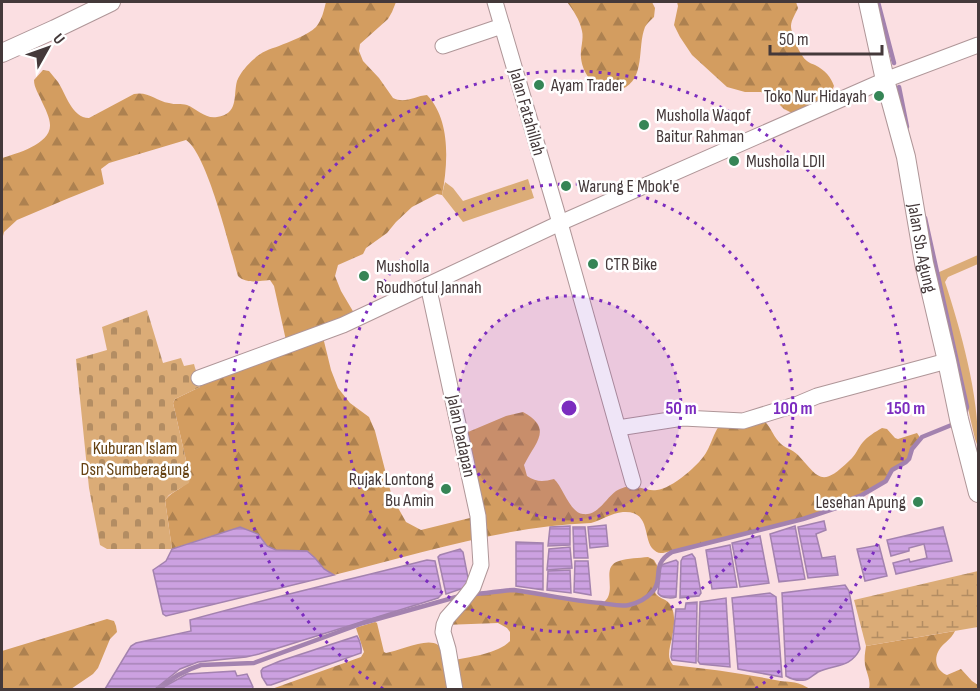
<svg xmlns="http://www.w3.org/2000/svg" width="980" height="691" viewBox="0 0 980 691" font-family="'Sofia Sans Condensed',sans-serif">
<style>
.green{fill:#dbac77}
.forest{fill:url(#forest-firs)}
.wetland{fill:url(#wetland-marsh)}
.cemetery{fill:url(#cemetery-stones)}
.water{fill:url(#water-rules);stroke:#a382af;stroke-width:1.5}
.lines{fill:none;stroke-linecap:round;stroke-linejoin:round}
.stream{stroke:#a382af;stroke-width:4.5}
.minor-casing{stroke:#af9698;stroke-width:17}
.tertiary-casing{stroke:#af9698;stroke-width:20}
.minor{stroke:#fff;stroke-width:15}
.tertiary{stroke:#fff;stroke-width:18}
.ring{fill:none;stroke:#7b2cbf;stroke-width:3;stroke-dasharray:3 6}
.poi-dot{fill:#368556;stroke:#fff;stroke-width:2}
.labels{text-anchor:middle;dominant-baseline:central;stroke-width:5;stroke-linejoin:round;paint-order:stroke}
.poi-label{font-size:18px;fill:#44393a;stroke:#fff;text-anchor:start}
.street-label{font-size:18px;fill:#44393a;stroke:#fff}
.park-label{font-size:18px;fill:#644010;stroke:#fff}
.centre{fill:#7b2cbf;stroke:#fff;stroke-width:3}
.ring-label{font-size:18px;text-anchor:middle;font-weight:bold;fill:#7b2cbf;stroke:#fff;stroke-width:5;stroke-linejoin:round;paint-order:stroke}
</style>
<defs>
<pattern id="forest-firs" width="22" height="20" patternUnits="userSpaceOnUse" patternTransform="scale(1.5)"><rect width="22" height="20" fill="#d39d60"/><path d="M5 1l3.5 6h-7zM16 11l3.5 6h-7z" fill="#ad8150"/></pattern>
<pattern id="wetland-marsh" width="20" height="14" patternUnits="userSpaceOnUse" patternTransform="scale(1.5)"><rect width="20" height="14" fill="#dbac77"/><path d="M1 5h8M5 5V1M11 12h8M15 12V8" fill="none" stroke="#b38d63"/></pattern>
<pattern id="cemetery-stones" width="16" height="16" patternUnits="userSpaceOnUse" patternTransform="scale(1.5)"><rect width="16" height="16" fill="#dbac77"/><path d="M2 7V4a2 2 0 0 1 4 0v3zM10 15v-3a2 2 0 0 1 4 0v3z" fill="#b38d63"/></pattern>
<pattern id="water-rules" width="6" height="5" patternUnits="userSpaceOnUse" patternTransform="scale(1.5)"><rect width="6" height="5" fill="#cca1e1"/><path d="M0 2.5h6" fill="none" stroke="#a784b7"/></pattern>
</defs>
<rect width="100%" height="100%" fill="#fbdfe2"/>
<g class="green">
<path d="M528,179L534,198L463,222L442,195L445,182L453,188L463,201Z"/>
<path d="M978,255V264L948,277L945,282C961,331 979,395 978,447L975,439L937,273Z"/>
</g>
<g class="forest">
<path d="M326,2H396L392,12L388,19L360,44L359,51L363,61L379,78L393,98C405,104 415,96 427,95C451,120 448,164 442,195L437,194L412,207L396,222L387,233L366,248L363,254L338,265L335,276L341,291L354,313L322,333L331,370L338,388L350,403L369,417L375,431L392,497L406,522L421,530L478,516L461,435L506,416L523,412C554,429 535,442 524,465L527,476C536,482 543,482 554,479C563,487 570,513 583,514C598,516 606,498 616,491C636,480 641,492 657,490C671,489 701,464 707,451C712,442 713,435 719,426L762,419C770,425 772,434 779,442C784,448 792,449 798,455C819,478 821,488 849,461C857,454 857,449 863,442C867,437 875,432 882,428L887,429L895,438L898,439L917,433L919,436V442L912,449L909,459L906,462L892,470L886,481L862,495L851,499L836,508L803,519L663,553C660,553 657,553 654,550C642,540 652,510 623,512C611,513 602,520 591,523C505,526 418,554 334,575L324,569L315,558L276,550L267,546L258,534L240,527L172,549L165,500C173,490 183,490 190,478L173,403L175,399L200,387L199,378L287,345L274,286L270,280C259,281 246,284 238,276C230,249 207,153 186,140L109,163L101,169L104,184L69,198L17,220L4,232L2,240V158C16,154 51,144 50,125C50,118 45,108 42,102C39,94 34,88 34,80L43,70L49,71C52,75 55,78 58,82C66,94 72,118 89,118L134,94C148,91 156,101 169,103C175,105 181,103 187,105C197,109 205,119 217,117C239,114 233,96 237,81C240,73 248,64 254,59C261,52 270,49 279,46C289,42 308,35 316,27C322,20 324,10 326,2Z"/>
<path d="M567,2H652L655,8L654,17C651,20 647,23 645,27C637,47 646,79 622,89C602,98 583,78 581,58C580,49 584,39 582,31C580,20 573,10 567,2Z"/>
<path d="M677,2H796L798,8C796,13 791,20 791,26C791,34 800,56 807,61C809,63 813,64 815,65C825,70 831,77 834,86L830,95L802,111L792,113L784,109L772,97L761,92H745L727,87L692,55L680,37L674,25L678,6Z"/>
<path d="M648,557L654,560L658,567C658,573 653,590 656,594C659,598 665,599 668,602C677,611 674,628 672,638C670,647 666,658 673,665C708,669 741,673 775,680C790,683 796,680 810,689L269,690L361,657L364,652L356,628L358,627L375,622L377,623L384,652L386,653C399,651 427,637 438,645C443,649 447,656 450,661C468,657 498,654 510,641V632L507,628L498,623L444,625L473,594H484L504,590H514L572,600L603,603C619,591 599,567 619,561C628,558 639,558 648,557Z"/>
<path d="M107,619L114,621L116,626L117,632L110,639L98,668L93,674L71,689H2V651Z"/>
<path d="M955,631C951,640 943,643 939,650C933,660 937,671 947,675L961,669L972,681L978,685V689H869C871,681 867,674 865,665C864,658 865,653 866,646Z"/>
</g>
<path class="wetland" d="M978,571V627L866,646L854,600Z"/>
<path class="cemetery" d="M147,310L163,363L181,358L184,366L194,364L200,387L175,399L173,403L190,478L189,483L169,495L165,500L172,549H107L100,545L89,488L76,359L107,350L102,327Z"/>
<g class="water">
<path d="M824,521L826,530L816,534L822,558L835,556L838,575L808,578L798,527Z"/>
<path d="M606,525L608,546L590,548L588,527Z"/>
<path d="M570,526V545L548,546L550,527Z"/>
<path d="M795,526L805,579L779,582L770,534Z"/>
<path d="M240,527L258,534L267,546L276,550L307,551L315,558L324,569L334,575L166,616L163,614L153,570L166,561L172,549Z"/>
<path d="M573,527H585L588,558H574Z"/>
<path d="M943,527L952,561L896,574L893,563L909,559L910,562L927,558L924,544L909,548V551L891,556L887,540Z"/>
<path d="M760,536L769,583L740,587L732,543Z"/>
<path d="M516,542L543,543V590L516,586Z"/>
<path d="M730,545L737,587L712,589L706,550Z"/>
<path d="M879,545L887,576L865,581L857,549Z"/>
<path d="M570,547L572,568L547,570L549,549Z"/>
<path d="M460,549L463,552L469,583L467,587L446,594L438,557L440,555Z"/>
<path d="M692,554L695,558L701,593L699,596L680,598L681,561L683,557Z"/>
<path d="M427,560L435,561L442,594L438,598L259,654L246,657L198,662L180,669L155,689H105L131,646L136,643L191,631L190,620C269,598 348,580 427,560Z"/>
<path d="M676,560L678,562L676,597C671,599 661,598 658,593L661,566L664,564Z"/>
<path d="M575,561H588L591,595L574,592Z"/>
<path d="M570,570L571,593L547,590L548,571Z"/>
<path d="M845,585L849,591L860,649C850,669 834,664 818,672C813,675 810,679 805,680C799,681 791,679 786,676L782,593Z"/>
<path d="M770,593L776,597L782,677L738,669L732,598Z"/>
<path d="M726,598L730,667L700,664L698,661L700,602Z"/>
<path d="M697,602L696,663L672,660L671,657L676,609H685L686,603Z"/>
<path d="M357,636C360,640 362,649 361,653L271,685H267L262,677L261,671L263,668L280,661Z"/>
<path d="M235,671L237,676L247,674L253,687L252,689H160L187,674Z"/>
</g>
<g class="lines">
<g class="stream">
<path d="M878,2L894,63"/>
<path d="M899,87L907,127"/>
<path d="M925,218L967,407L965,414"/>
<path d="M471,594C486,594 500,590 514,590C544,594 572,601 601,603C610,604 620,607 629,605C638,603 647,598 653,591C664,579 650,565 672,552L803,519L836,508L851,499L862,495L886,481L892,470L906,462L909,459L912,449L922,437L954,424"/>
<path d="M158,690C171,678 185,670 201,665L254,663L363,623L460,596"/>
</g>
<g class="minor-casing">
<g id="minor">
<path d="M495,2L560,223L633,482"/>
<path d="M443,46L502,26"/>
<path d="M199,378L343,325L428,285"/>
<path d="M618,428L683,418L743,421L798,404L817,396L947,361"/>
<path d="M455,690L448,649L443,632L444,625L447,618L463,600L473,587L481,565L478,516L428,285L560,223L885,80L978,45"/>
</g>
</g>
<g class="tertiary-casing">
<g id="tertiary">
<path id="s1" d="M868,2L885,80L906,157L924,263L947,361L959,419L978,493"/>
<path d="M2,53L55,29L111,2"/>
</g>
</g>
<use href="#minor" class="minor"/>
<use href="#tertiary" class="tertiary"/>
</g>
<circle cx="569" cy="408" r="112" fill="#7b2cbf" fill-opacity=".12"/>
<g class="ring">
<circle cx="569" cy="408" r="112"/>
<circle cx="569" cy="408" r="224"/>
<path d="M383 689A337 337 0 1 1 755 689"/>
</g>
<g class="poi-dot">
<circle cx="539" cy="85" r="6"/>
<circle cx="879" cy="96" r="6"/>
<circle cx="644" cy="125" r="6"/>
<circle cx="734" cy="161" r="6"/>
<circle cx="566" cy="186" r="6"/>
<circle cx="593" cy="264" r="6"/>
<circle cx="364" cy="276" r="6"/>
<circle cx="446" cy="489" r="6"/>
<circle cx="918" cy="502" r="6"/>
</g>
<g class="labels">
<g class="poi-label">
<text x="551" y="85">Ayam Trader</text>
<text x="867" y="96" text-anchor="end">Toko Nur Hidayah</text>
<text x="656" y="115">Musholla Waqof<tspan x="656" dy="21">Baitur Rahman</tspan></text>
<text x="746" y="161">Musholla LDII</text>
<text x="578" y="186">Warung E Mbok'e</text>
<text x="605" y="264">CTR Bike</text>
<text x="376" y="266">Musholla<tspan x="376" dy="21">Roudhotul Jannah</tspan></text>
<text x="434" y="479" text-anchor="end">Rujak Lontong<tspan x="434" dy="21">Bu Amin</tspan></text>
<text x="906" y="502" text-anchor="end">Lesehan Apung</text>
</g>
<g class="street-label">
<text transform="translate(527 112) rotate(74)">Jalan Fatahillah</text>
<text stroke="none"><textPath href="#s1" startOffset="252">Jalan Sb. Agung</textPath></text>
<text transform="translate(461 436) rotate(78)">Jalan Dadapan</text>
</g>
<g class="park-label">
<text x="135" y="448">Kuburan Islam<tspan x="135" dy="21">Dsn Sumberagung</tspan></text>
</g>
</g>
<circle cx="569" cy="408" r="9" class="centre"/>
<g class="ring-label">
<text x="681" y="414">50 m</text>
<text x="793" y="414">100 m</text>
<text x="906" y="414">150 m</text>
</g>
<rect width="980" height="691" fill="none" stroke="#44393a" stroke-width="6"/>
<g transform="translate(48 48) rotate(50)" stroke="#ffffff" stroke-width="4.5" paint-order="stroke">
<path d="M0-4.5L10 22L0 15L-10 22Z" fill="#44393a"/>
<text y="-9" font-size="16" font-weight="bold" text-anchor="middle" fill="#44393a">U</text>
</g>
<path d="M770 45v9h112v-9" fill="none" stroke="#44393a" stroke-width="3"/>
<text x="779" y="45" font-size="18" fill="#44393a" stroke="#ffffff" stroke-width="4.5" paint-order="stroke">50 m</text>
</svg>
